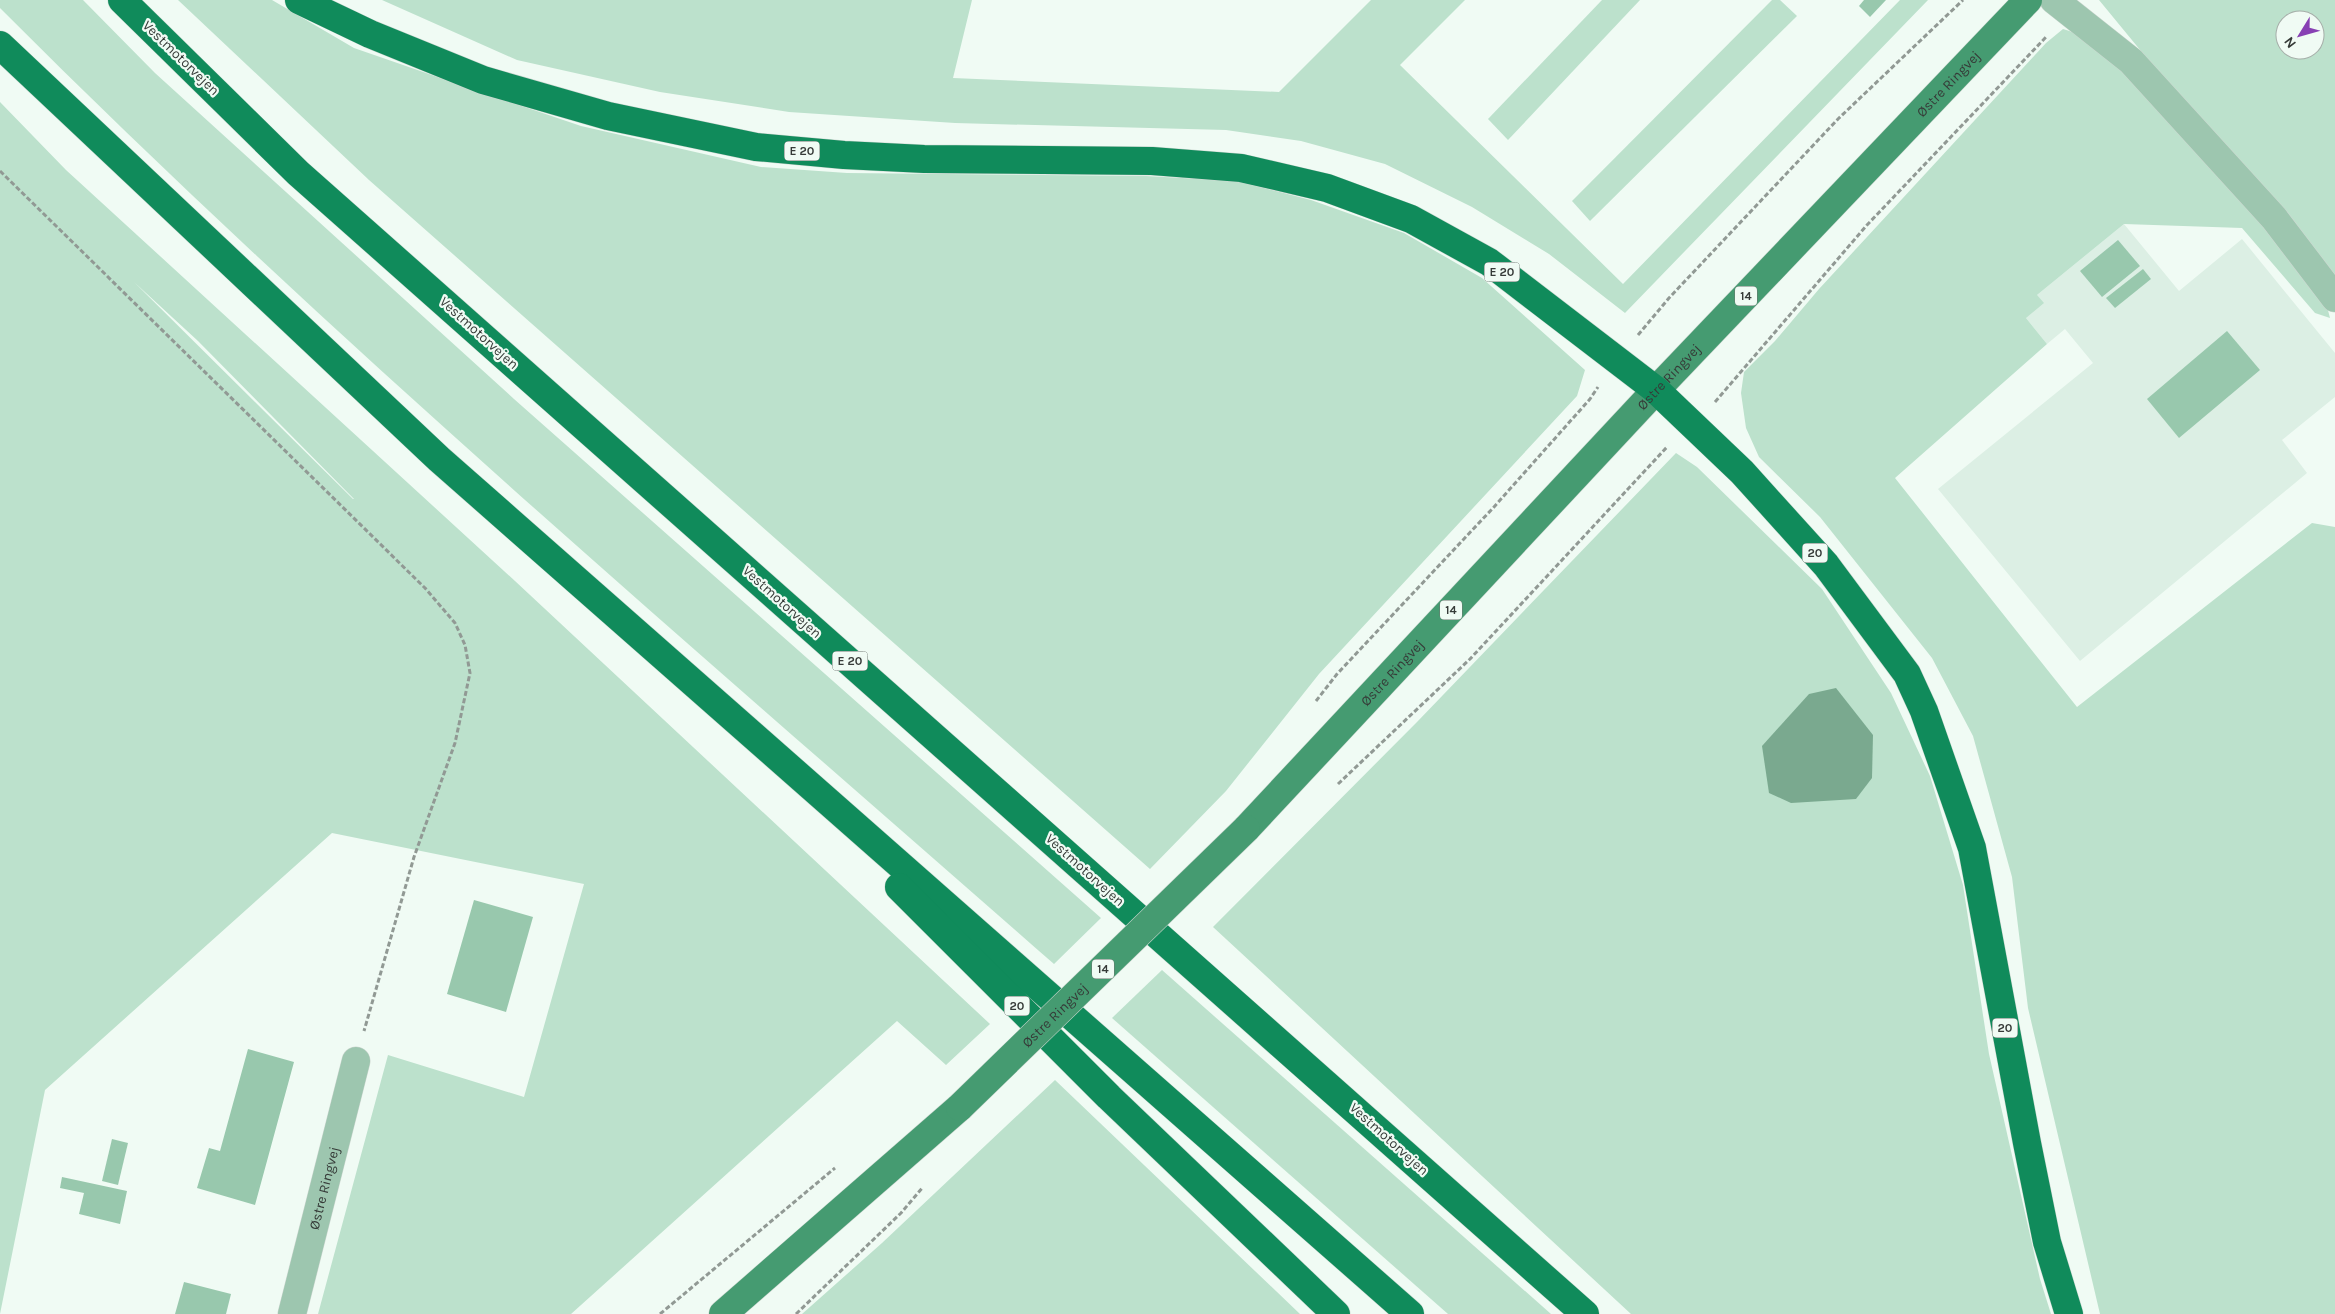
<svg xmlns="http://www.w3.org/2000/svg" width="2335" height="1314" viewBox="0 0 2335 1314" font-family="Karla,sans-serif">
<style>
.built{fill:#dcefe4}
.green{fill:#bce1cc;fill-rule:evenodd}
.water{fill:#7aa98f}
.building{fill:#98c8ad}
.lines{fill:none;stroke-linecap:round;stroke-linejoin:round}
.minor-casing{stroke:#cfd8d2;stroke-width:29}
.major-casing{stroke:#cfd8d2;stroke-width:29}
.highway-casing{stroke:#cfd8d2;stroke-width:29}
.path{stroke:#919994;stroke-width:3;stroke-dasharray:5 2.5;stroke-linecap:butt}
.minor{stroke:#9dc6af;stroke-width:28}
.major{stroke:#459b71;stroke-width:28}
.highway{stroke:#108b5b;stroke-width:28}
.major-bridge-casing{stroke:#cfd8d2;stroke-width:29;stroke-linecap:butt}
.major-bridge{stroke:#459b71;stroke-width:28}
.labels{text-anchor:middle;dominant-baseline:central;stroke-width:4.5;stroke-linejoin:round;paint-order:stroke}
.shield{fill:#f0fbf4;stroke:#6e7570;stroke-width:1}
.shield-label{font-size:12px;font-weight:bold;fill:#363b38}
.street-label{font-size:14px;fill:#363b38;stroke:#f0fbf4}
</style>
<rect width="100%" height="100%" fill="#f0fbf4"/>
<path class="built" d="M2124,224L2179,291L2242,239L2335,353V397L2282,440L2307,473L2080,661L1938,489L2093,363L2065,329L2047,344L2026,318L2037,295Z"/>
<g class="green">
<path d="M0,0H83L155,73L514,399L1101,918L1054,964C698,651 335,344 0,8Z"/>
<path d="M178,0H272L354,48L481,92L581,126L761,167L847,173L1146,176L1236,181L1311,200L1404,233L1482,278L1585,370L1577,396L1319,674L1226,791L1150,869L369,180Z"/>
<path d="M382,0H972L953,78L1279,92L1371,0H1465L1400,65L1623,284L1900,0H1928L1625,313L1549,254L1472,207L1385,164L1301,141L1226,130L955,123L789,112L660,92L517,60Z"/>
<path d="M1602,0H1640L1508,140L1488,119Z"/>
<path d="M1772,0H1780L1797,16L1590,221L1572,201Z"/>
<path d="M2099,0H2335V287ZM2285,20H2315V50H2285Z"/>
<path d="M2063,29C2098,39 2121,69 2146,93C2208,156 2265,224 2323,291L2330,318L2315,313L2242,228L2124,224L2037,295L2044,303L2026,318L2047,344L1895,478L2077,707L2312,523L2335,527V1314H2100L2028,1008L2012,877L1973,736L1932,658L1820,517L1759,457L1746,428L1741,393L1744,372L1775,341L1819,289L2046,43Z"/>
<path d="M0,102L66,170L515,581L990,1024L946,1065L897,1021L571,1314H318L388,1055L524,1097L584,884L332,833L45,1090L0,1314ZM134,282L198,341L354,499H353Z"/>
<path d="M1676,453L1697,467L1822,589L1891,693L1930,776L1963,885L1989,1054L2040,1279L2051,1314H1631L1213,927L1417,722Z"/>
<path d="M1162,970L1551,1314H1448L1112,1018Z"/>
<path d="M1055,1080L1300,1314H802L882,1243Z"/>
</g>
<path class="water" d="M1836,688L1873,735L1872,778L1856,799L1791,803L1769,793L1762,746L1809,694Z"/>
<g class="building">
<path d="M1864,0H1886L1870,17L1859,6Z"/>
<path d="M2118,240L2140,266L2102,297L2080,271Z"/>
<path d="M2143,269L2151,279L2115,308L2106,298Z"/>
<path d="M2227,331L2260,370L2179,438L2147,399Z"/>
<path d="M474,900L533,917L506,1012L447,994Z"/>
<path d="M248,1049L294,1062L255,1205L197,1188L209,1148L220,1151Z"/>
<path d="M112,1139L128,1143L118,1185L102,1181Z"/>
<path d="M62,1177L127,1191L120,1224L79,1214L84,1193L60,1188Z"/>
<path d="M184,1282L231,1294L226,1314H175Z"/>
</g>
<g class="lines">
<g class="minor-casing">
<g id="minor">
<path d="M2054,0L2131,61L2274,218L2335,298"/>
<path id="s1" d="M292,1314L356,1061"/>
</g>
</g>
<g class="major-casing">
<g id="major">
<path id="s2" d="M1246,829L1656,390L2028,0"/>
<path d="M723,1314L960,1107"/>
</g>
</g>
<g class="highway-casing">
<g id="highway">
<path d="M122,0L298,173L1585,1314"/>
<path d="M299,0L370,34L483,80L608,116L756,147L844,155L924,159L1152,161L1241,168L1327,188L1411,219L1489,262L1656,390L1742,472L1826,565L1907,674L1924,711L1972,848L2027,1143L2047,1242L2069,1314"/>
<path d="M0,45L439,459L1410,1314"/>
<path d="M899,887L1109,1097L1336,1314"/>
</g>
</g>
<g class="path">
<path d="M0,171L425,588L455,623L465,645L470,673L455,743L414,857L364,1031"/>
<path d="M1638,335L1669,298L1838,119L1963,0"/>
<path d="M1715,402L1867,225L2047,36"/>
<path d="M1316,701L1337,674L1493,508L1590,399L1598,387"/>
<path d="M1338,784L1470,659L1667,447"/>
<path d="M660,1314L835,1168"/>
<path d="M796,1314L901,1213L923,1187"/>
</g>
<use href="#minor" class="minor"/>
<use href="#major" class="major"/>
<use href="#highway" class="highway"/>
<g class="major-bridge-casing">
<g id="major-bridge">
<path id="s3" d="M960,1107L1246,829"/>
</g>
</g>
<use href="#major-bridge" class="major-bridge"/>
</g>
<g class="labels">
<g class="shield">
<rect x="784.5" y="141.5" width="35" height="19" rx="4"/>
<rect x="1484.5" y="262.5" width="35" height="19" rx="4"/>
<rect x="1735" y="286.5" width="22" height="19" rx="4"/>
<rect x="1802.5" y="543.5" width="25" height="19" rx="4"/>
<rect x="1440" y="600.5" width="22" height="19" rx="4"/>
<rect x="832.5" y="651.5" width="35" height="19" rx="4"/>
<rect x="1092" y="959.5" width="22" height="19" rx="4"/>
<rect x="1004.5" y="996.5" width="25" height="19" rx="4"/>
<rect x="1992.5" y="1018.5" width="25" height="19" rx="4"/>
</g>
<g class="shield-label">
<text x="802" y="151">E 20</text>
<text x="1502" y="272">E 20</text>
<text x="1746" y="296">14</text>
<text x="1815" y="553">20</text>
<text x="1451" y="610">14</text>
<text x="850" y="661">E 20</text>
<text x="1103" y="969">14</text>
<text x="1017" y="1006">20</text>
<text x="2005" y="1028">20</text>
</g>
<g class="street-label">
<text transform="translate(181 58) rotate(44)">Vestmotorvejen</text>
<text stroke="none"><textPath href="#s2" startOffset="1024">Østre Ringvej</textPath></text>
<text transform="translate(479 333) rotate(42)">Vestmotorvejen</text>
<text stroke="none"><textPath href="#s2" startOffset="619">Østre Ringvej</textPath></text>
<text transform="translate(782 602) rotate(42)">Vestmotorvejen</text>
<text stroke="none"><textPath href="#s2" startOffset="214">Østre Ringvej</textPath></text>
<text transform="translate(1085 870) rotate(42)">Vestmotorvejen</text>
<text stroke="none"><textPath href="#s3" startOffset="132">Østre Ringvej</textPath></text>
<text transform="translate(1389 1139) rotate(42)">Vestmotorvejen</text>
<text stroke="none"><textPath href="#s1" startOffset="130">Østre Ringvej</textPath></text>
</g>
</g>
<g transform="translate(2300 35) rotate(233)"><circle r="24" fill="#f0fbf4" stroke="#a6aea9"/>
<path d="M0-4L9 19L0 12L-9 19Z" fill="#8740b3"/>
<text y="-8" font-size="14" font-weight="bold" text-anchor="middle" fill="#363b38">N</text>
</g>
</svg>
